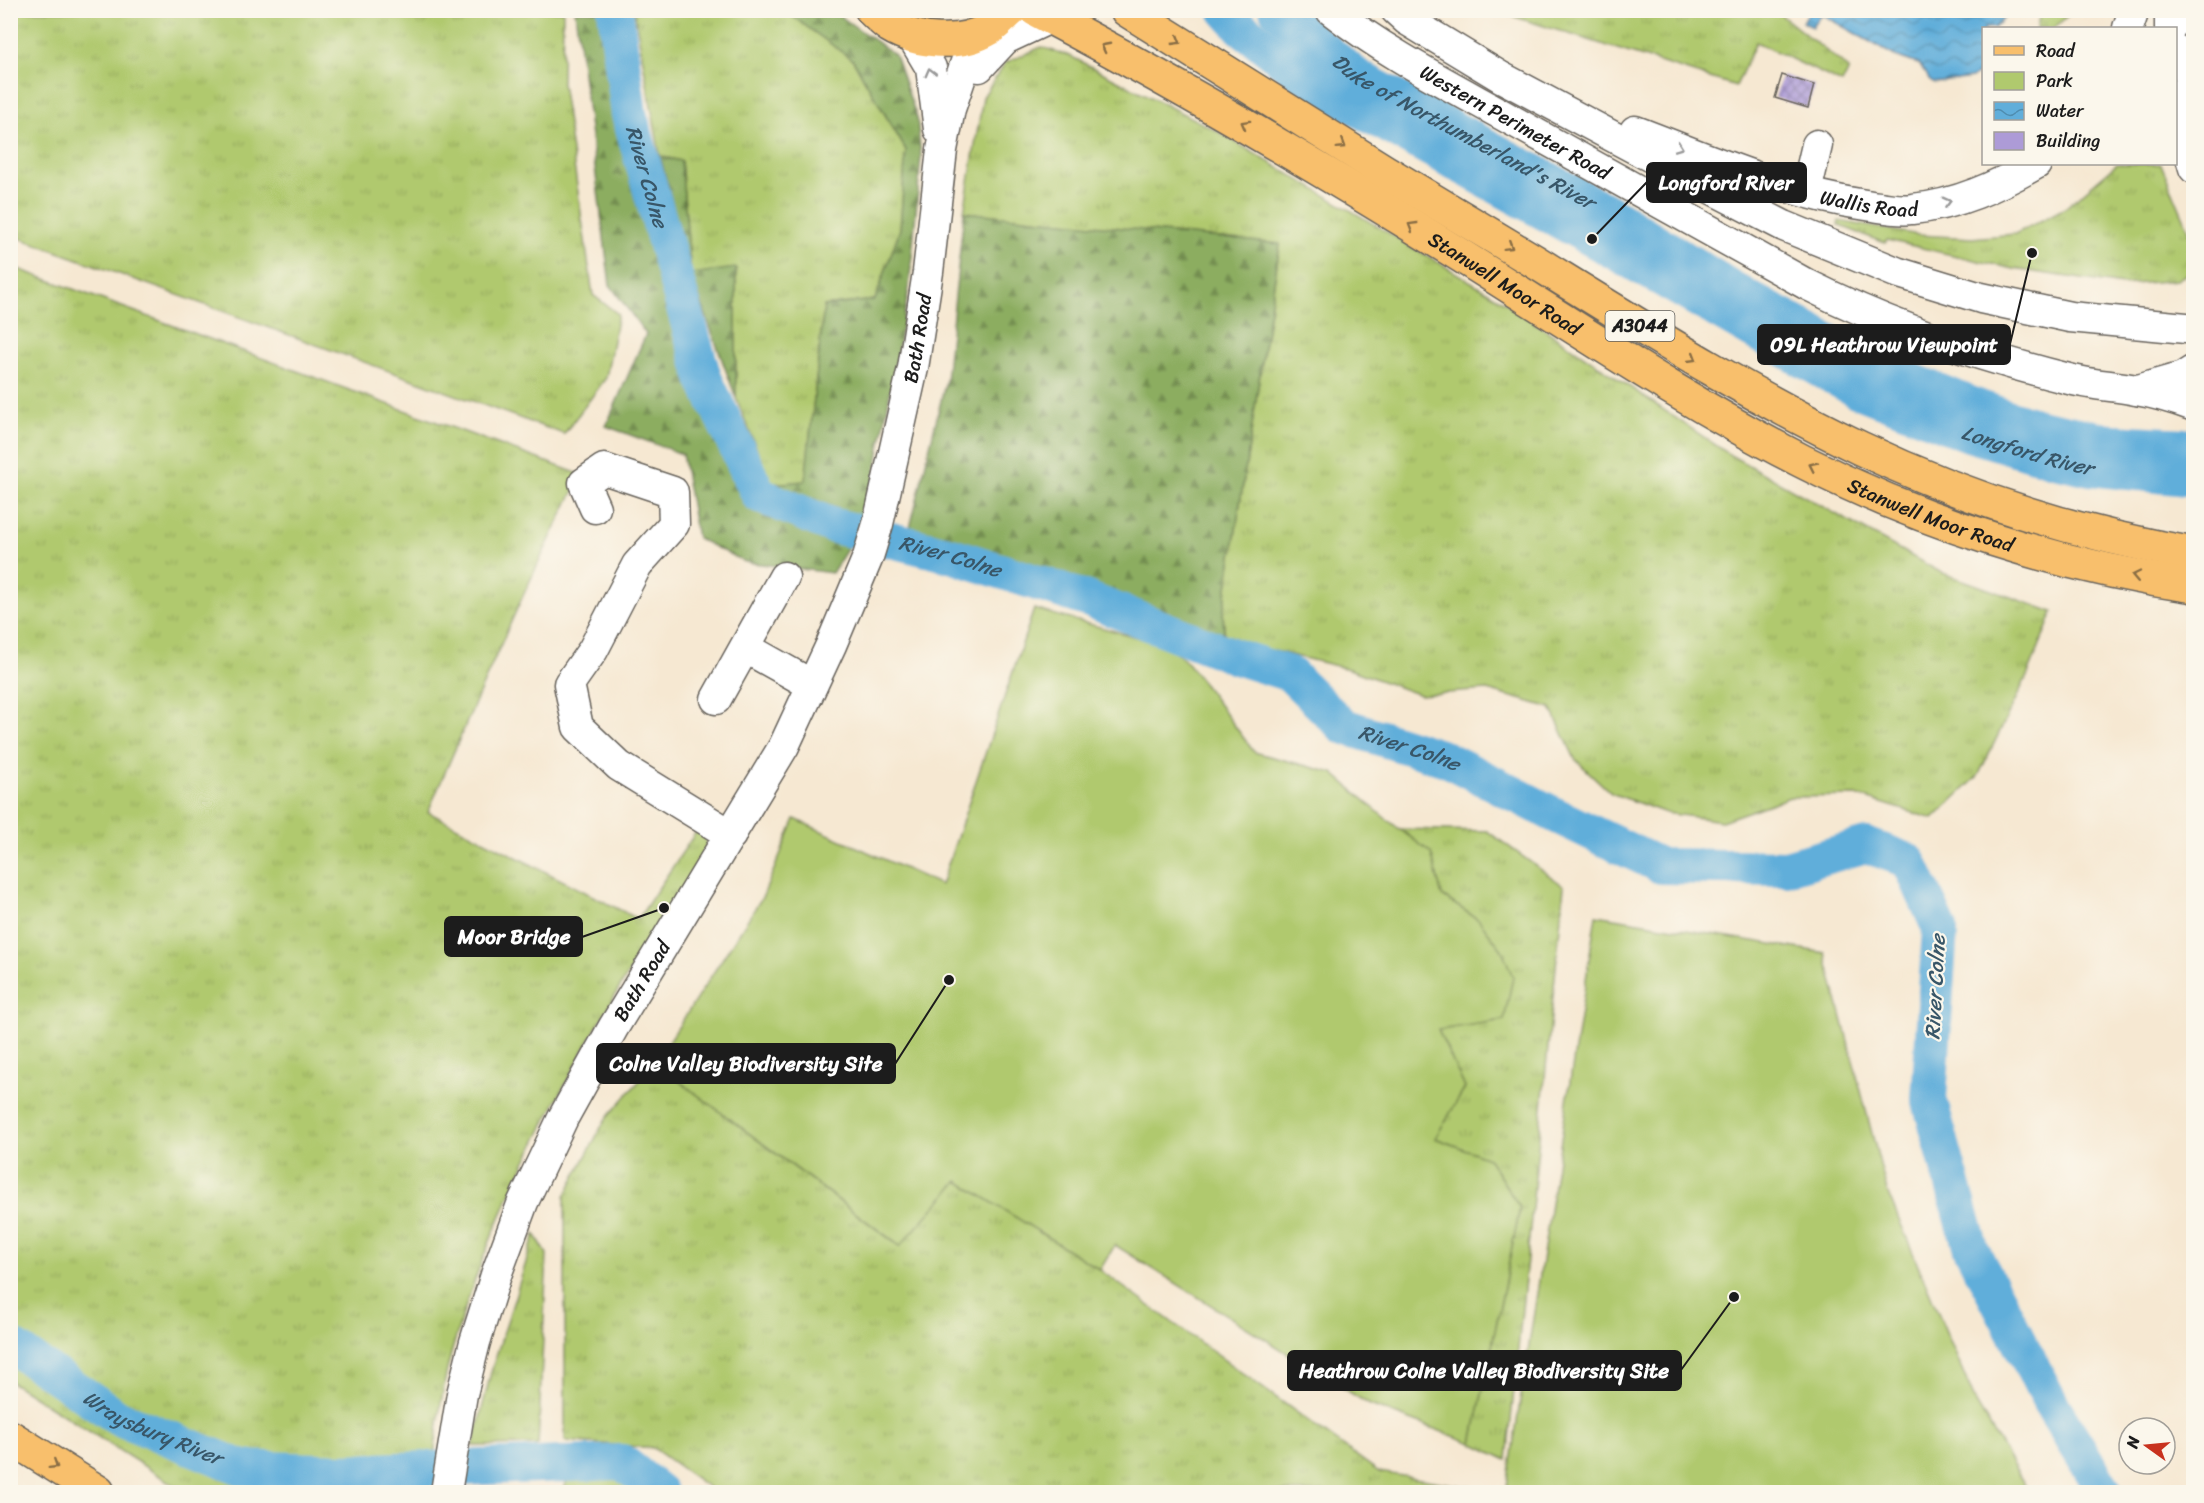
<svg xmlns="http://www.w3.org/2000/svg" width="2204" height="1503" viewBox="0 0 2204 1503" font-family="Sriracha,sans-serif">
<style>
.grass{fill:url(#grass-tufts);stroke:#667245;stroke-width:1.5}
.forest{fill:url(#forest-firs);stroke:#54643e;stroke-width:1.5}
.park{fill:#b0c96e;stroke:#667245;stroke-width:1.5}
.water{fill:url(#water-waves);stroke:#3e657b;stroke-width:1.5}
.lines{fill:none;stroke-linecap:round;stroke-linejoin:round}
.river{stroke:#61aeda;stroke-width:36}
.building{fill:url(#building-cross-hatch)}
.minor-casing{stroke:#68635c;stroke-width:33}
.major-casing{stroke:#68635c;stroke-width:36}
.highway-casing{stroke:#68635c;stroke-width:36}
.minor{stroke:#fff;stroke-width:30}
.major{stroke:#f8bf6c;stroke-width:33}
.highway{stroke:#f8bf6c;stroke-width:33}
.oneway{stroke:#8a6e44}
.oneway2{stroke:#999}
.labels{text-anchor:middle;dominant-baseline:central;stroke-width:4.5;stroke-linejoin:round;paint-order:stroke}
.shield{fill:#fbf7ec;stroke:#5f5e5a;stroke-width:1.5}
.shield-label{font-size:18px;font-weight:bold;fill:#1c1c1c}
.street-label{font-size:20px;fill:#1c1c1c;stroke:#fbf7ec}
.water-label{font-size:21px;font-style:italic;fill:#385668;stroke:#fbf7ec}
.leader{fill:none;stroke:#1c1c1c;stroke-width:2}
.callout-dot{fill:#1c1c1c;stroke:#fbf7ec;stroke-width:2}
.callout{fill:#1c1c1c;stroke:#1c1c1c;stroke-width:2}
.callout-label{font-size:21px;text-anchor:middle;font-weight:bold;fill:#fff}
</style>
<defs>
<pattern id="grass-tufts" width="24" height="20" patternUnits="userSpaceOnUse" patternTransform="scale(1.5)"><rect width="24" height="20" fill="#b0c96e"/><path d="M3 7l-1-3M5 7V3M7 7l1-3M15 17l-1-3M17 17v-4M19 17l1-3" fill="none" stroke="#97ac5f"/></pattern>
<pattern id="forest-firs" width="22" height="20" patternUnits="userSpaceOnUse" patternTransform="scale(1.5)"><rect width="22" height="20" fill="#8cad61"/><path d="M5 1l3.5 6h-7zM16 11l3.5 6h-7z" fill="#728c4f"/></pattern>
<pattern id="water-waves" width="16" height="10" patternUnits="userSpaceOnUse" patternTransform="scale(1.5)"><rect width="16" height="10" fill="#61aeda"/><path d="M0 5q4-4 8 0t8 0" fill="none" stroke="#4f8db0"/></pattern>
<pattern id="building-cross-hatch" width="8" height="8" patternUnits="userSpaceOnUse" patternTransform="scale(1.5)"><rect width="8" height="8" fill="#ad9bd7"/><path d="M0 0l8 8M0 8l8-8" fill="none" stroke="#8c7eae"/></pattern>
</defs>
<rect width="100%" height="100%" fill="#fbf7ec"/>
<filter id="ink" filterUnits="userSpaceOnUse"><feTurbulence type="fractalNoise" baseFrequency=".0167" numOctaves="2"/><feDisplacementMap in="SourceGraphic" scale="12" xChannelSelector="R" yChannelSelector="G"/><feConvolveMatrix kernelMatrix="1 2 1 2 8 2 1 2 1" color-interpolation-filters="sRGB"/></filter>
<filter id="wash" filterUnits="userSpaceOnUse"><feTurbulence type="fractalNoise" baseFrequency=".008" numOctaves="4" result="noise"/><feDisplacementMap in="SourceGraphic" scale="24" xChannelSelector="R" yChannelSelector="G"/><feGaussianBlur stdDeviation="1.35" result="paint"/><feColorMatrix in="noise" values="0 0 0 0 0 0 0 0 0 0 0 0 0 0 0 0 0 1.4 0 .05"/><feComposite in="paint" operator="in"/></filter>
<g filter="url(#wash)">
<rect width="100%" height="100%" fill="#f6e8d2"/>
<g class="grass">
<path d="M10,11H563L562,83L593,295L618,314L606,378L564,434L11,235Z"/>
<path d="M634,11H785L853,60L906,150L900,229L875,300L824,306L805,482L771,484L736,398V269L691,275L681,161L660,156Z"/>
<path d="M908,11V10L967,11C948,19 928,17 908,11Z"/>
<path d="M1496,11H1776L1849,69L1842,83L1756,42L1736,86Z"/>
<path d="M2040,11V10L2073,11L2054,28H2037Z"/>
<path d="M1041,47L1070,56L1215,130L1500,299L1732,456L1940,572L2053,612L2029,672L1978,776L1933,819L1859,796L1790,797L1722,821L1666,813L1611,793L1575,759L1551,708L1487,690L1420,695L1349,669L1225,639L1223,614L1280,245L964,212L983,97L1005,63Z"/>
<path d="M2117,164H2161L2193,240V270L2177,280L2123,285L2014,269L1887,240L1885,243L1838,225L1839,221L1919,235L1972,238L2015,234L2065,208Z"/>
<path d="M10,266L582,475C525,585 477,698 428,812L638,919L698,829C707,837 707,842 705,854C645,942 593,1028 545,1123C506,1199 474,1271 451,1354C439,1398 436,1447 429,1492H185L11,1382Z"/>
<path d="M1400,829L1487,831L1564,886L1507,1460L1472,1443L1520,1208L1488,1158L1435,1138L1465,1088L1438,1030L1479,920L1442,896L1431,853Z"/>
<path d="M655,1063L899,1246L958,1181L1100,1270L1379,1472L1498,1492H715L653,1448L565,1441V1196L605,1120Z"/>
<path d="M535,1234L547,1254L538,1445L473,1446L491,1372Z"/>
<path d="M619,1476L643,1492H564L566,1481Z"/>
</g>
<g class="forest">
<path d="M575,11H599L631,185L673,325L726,460L749,507L853,540L832,573L745,562L697,538L682,454L606,426L646,334L610,285Z"/>
<path d="M785,11H833L895,55L917,118L921,157L909,288L867,520L771,484L805,481L824,306L875,300L900,229L906,150L853,60Z"/>
<path d="M660,156L681,161L691,274L736,268V398L691,275Z"/>
<path d="M964,212L1280,244L1223,614L1224,630L1220,639L1092,585L909,532L946,380Z"/>
</g>
<g class="park">
<path d="M1034,609L1169,646L1189,664L1254,752L1333,773L1385,818L1431,853L1442,896L1479,920L1502,950L1513,977L1504,1020L1438,1030L1465,1088L1435,1138L1488,1158L1520,1208L1472,1443L1370,1405L1115,1245L1100,1270L958,1181L900,1246L655,1063L763,896L795,819L941,885Z"/>
<path d="M1596,915L1825,953L1887,1191L1976,1403L2029,1492H1506Z"/>
</g>
<path class="water" d="M1810,10H2012V11L1994,28H1984L1983,69L1972,78L1933,83L1929,80L1926,73L1918,64L1895,56L1821,14L1812,27L1803,22Z"/>
<g class="lines">
<g class="river">
<path id="s1" d="M615,10L629,114L704,378L759,495L831,525L951,555L1087,599L1236,657L1290,674L1343,726L1446,759L1555,815L1661,866L1786,868L1866,845L1909,861L1940,929L1929,1099L1971,1249L2053,1407L2105,1492"/>
<path id="s2" d="M1226,10L1242,28L1308,81L1592,239L1856,390L1969,434L2054,460L2090,468L2187,478"/>
<path id="s3" d="M1277,10L1358,77L1605,210L1746,297L1875,366L1980,408L2038,427L2112,442L2186,446"/>
<path id="s4" d="M10,1345L119,1418L243,1468L343,1472L622,1462L660,1492"/>
</g>
</g>
<g id="blocks">
<path class="building" d="M1782,75L1814,85L1808,108L1775,98Z"/>
</g>
</g>
<g filter="url(#ink)">
<use href="#blocks" fill-opacity="0" stroke="#68635c" stroke-width="1.5"/>
<g class="lines">
<g class="minor-casing">
<g id="minor">
<path id="s5" d="M1331,10C1387,54 1453,87 1515,122C1612,176 1709,230 1806,284C1891,327 1980,357 2073,380C2094,385 2115,386 2136,390C2155,393 2175,399 2194,406"/>
<path d="M1396,10L1407,20L1501,77L1685,175L1784,226L1896,272L1981,298L2070,317L2186,328"/>
<path d="M2170,10V28"/>
<path d="M2128,28L2134,10"/>
<path d="M912,36L931,68L939,129"/>
<path d="M2176,50L2194,83"/>
<path d="M979,67L1005,39L1050,18"/>
<path d="M2176,95L2181,123L2194,168"/>
<path id="s6" d="M1635,131C1710,159 1786,194 1866,205C1881,207 1897,211 1912,209C1957,205 1997,186 2036,164"/>
<path d="M1806,192L1817,145"/>
<path d="M2138,390L2183,377L2194,370"/>
<path d="M595,508L584,483L604,469L673,492L674,524L637,565L593,650L569,684L578,727L619,766L731,835"/>
<path d="M746,648L812,685"/>
<path d="M716,699L784,577"/>
<path id="s7" d="M446,1492L462,1394L475,1342L496,1275L523,1202L563,1118L613,1028L784,746L831,645L868,557L878,524L913,368L928,272L942,150L950,109L968,56L988,29"/>
</g>
</g>
<g class="major-casing">
<g id="major">
<path d="M872,10C878,16 884,22 890,26C918,43 960,46 989,29C997,24 1004,16 1011,10"/>
<path id="s8" d="M1036,10C1179,85 1318,167 1455,252C1569,323 1682,400 1802,461C1924,523 2059,566 2194,586"/>
<path d="M1127,10C1213,63 1298,118 1384,171C1434,201 1484,231 1534,261C1641,327 1747,394 1860,448C1965,498 2078,534 2194,554"/>
</g>
</g>
<g class="highway-casing">
<path id="highway" d="M10,1437L98,1492"/>
</g>
<use href="#minor" class="minor"/>
<use href="#major" class="major"/>
<use href="#highway" class="highway"/>
</g>
<defs><path id="oneway-chevron" d="M-2-3.5L2.5 0L-2 3.5" fill="none" stroke-width="1.6" stroke-linecap="round" stroke-linejoin="round" transform="scale(1.5)"/></defs>
<g class="oneway">
<use href="#oneway-chevron" transform="translate(1177 41) rotate(31)"/>
<use href="#oneway-chevron" transform="translate(1105 47) rotate(-152)"/>
<use href="#oneway-chevron" transform="translate(1245 124) rotate(-151)"/>
<use href="#oneway-chevron" transform="translate(1342 145) rotate(32)"/>
<use href="#oneway-chevron" transform="translate(1412 226) rotate(-149)"/>
<use href="#oneway-chevron" transform="translate(1509 246) rotate(32)"/>
<use href="#oneway-chevron" transform="translate(1693 358) rotate(31)"/>
<use href="#oneway-chevron" transform="translate(1813 466) rotate(-155)"/>
<use href="#oneway-chevron" transform="translate(2136 576) rotate(-168)"/>
<use href="#oneway-chevron" transform="translate(54 1465) rotate(32)"/>
</g>
<g class="oneway2">
<use href="#oneway-chevron" transform="translate(930 72) rotate(-105)"/>
<use href="#oneway-chevron" transform="translate(1679 147) rotate(21)"/>
<use href="#oneway-chevron" transform="translate(1947 202) rotate(-14)"/>
</g>
</g>
<g class="labels">
<rect class="shield" x="1605.5" y="311" width="69" height="30" rx="4.5"/>
<g class="shield-label">
<text x="1640" y="326">A3044</text>
</g>
<g class="street-label">
<text stroke="none"><textPath href="#s5" startOffset="216">Western Perimeter Road</textPath></text>
<text stroke="none"><textPath href="#s6" startOffset="246">Wallis Road</textPath></text>
<text stroke="none"><textPath href="#s8" startOffset="543">Stanwell Moor Road</textPath></text>
<text stroke="none"><textPath href="#s7" startOffset="1258">Bath Road</textPath></text>
<text stroke="none"><textPath href="#s8" startOffset="1029">Stanwell Moor Road</textPath></text>
<text stroke="none"><textPath href="#s7" startOffset="552">Bath Road</textPath></text>
</g>
<g class="water-label">
<text stroke="none"><textPath href="#s3" startOffset="224">Duke of Northumberland's River</textPath></text>
<text stroke="none"><textPath href="#s1" startOffset="170">River Colne</textPath></text>
<text stroke="none"><textPath href="#s2" startOffset="920">Longford River</textPath></text>
<text stroke="none"><textPath href="#s1" startOffset="710">River Colne</textPath></text>
<text stroke="none"><textPath href="#s1" startOffset="1214">River Colne</textPath></text>
<text transform="translate(1935 987) rotate(-87)">River Colne</text>
<text stroke="none"><textPath href="#s4" startOffset="166">Wraysbury River</textPath></text>
</g>
</g>
<path class="leader" d="M1592 239L1647 182M2032 253L2010 344M664 908L582 937M949 980L895 1064M1734 1297L1681 1370"/>
<g class="callout-dot">
<circle cx="1592" cy="239" r="6"/>
<circle cx="2032" cy="253" r="6"/>
<circle cx="664" cy="908" r="6"/>
<circle cx="949" cy="980" r="6"/>
<circle cx="1734" cy="1297" r="6"/>
</g>
<g class="callout">
<rect x="1647" y="163" width="159" height="39" rx="6"/>
<rect x="1758" y="325" width="252" height="39" rx="6"/>
<rect x="445" y="917" width="137" height="39" rx="6"/>
<rect x="597" y="1044" width="298" height="39" rx="6"/>
<rect x="1288" y="1351" width="393" height="39" rx="6"/>
</g>
<g class="callout-label">
<text x="1726" y="190">Longford River</text>
<text x="1884" y="352">09L Heathrow Viewpoint</text>
<text x="514" y="944">Moor Bridge</text>
<text x="746" y="1071">Colne Valley Biodiversity Site</text>
<text x="1484" y="1378">Heathrow Colne Valley Biodiversity Site</text>
</g>
<rect width="2204" height="1503" fill="none" stroke="#fbf7ec" stroke-width="36"/>
<rect x="1982" y="27" width="195" height="138" fill="#fbf7ec" stroke="#a29f99" stroke-width="1.5"/>
<rect x="1994" y="46" width="30" height="9" fill="#f8bf6c" stroke="#a29f99" stroke-width="1.5"/>
<text x="2036" y="57" font-size="18" fill="#1c1c1c">Road</text>
<rect x="1994" y="72" width="30" height="18" fill="#b0c96e" stroke="#a29f99" stroke-width="1.5"/>
<text x="2036" y="87" font-size="18" fill="#1c1c1c">Park</text>
<rect x="1994" y="102" width="30" height="18" fill="url(#water-waves)" stroke="#a29f99" stroke-width="1.5"/>
<text x="2036" y="117" font-size="18" fill="#1c1c1c">Water</text>
<rect x="1994" y="132" width="30" height="18" fill="#ad9bd7" stroke="#a29f99" stroke-width="1.5"/>
<text x="2036" y="147" font-size="18" fill="#1c1c1c">Building</text>
<g transform="translate(2147 1446) rotate(285)"><circle r="28" fill="#fbf7ec" stroke="#a29f99" stroke-width="1.5"/>
<path d="M0-4.5L10 22L0 15L-10 22Z" fill="#c8321e"/>
<text y="-9" font-size="16" font-weight="bold" text-anchor="middle" fill="#1c1c1c">N</text>
</g>
</svg>
